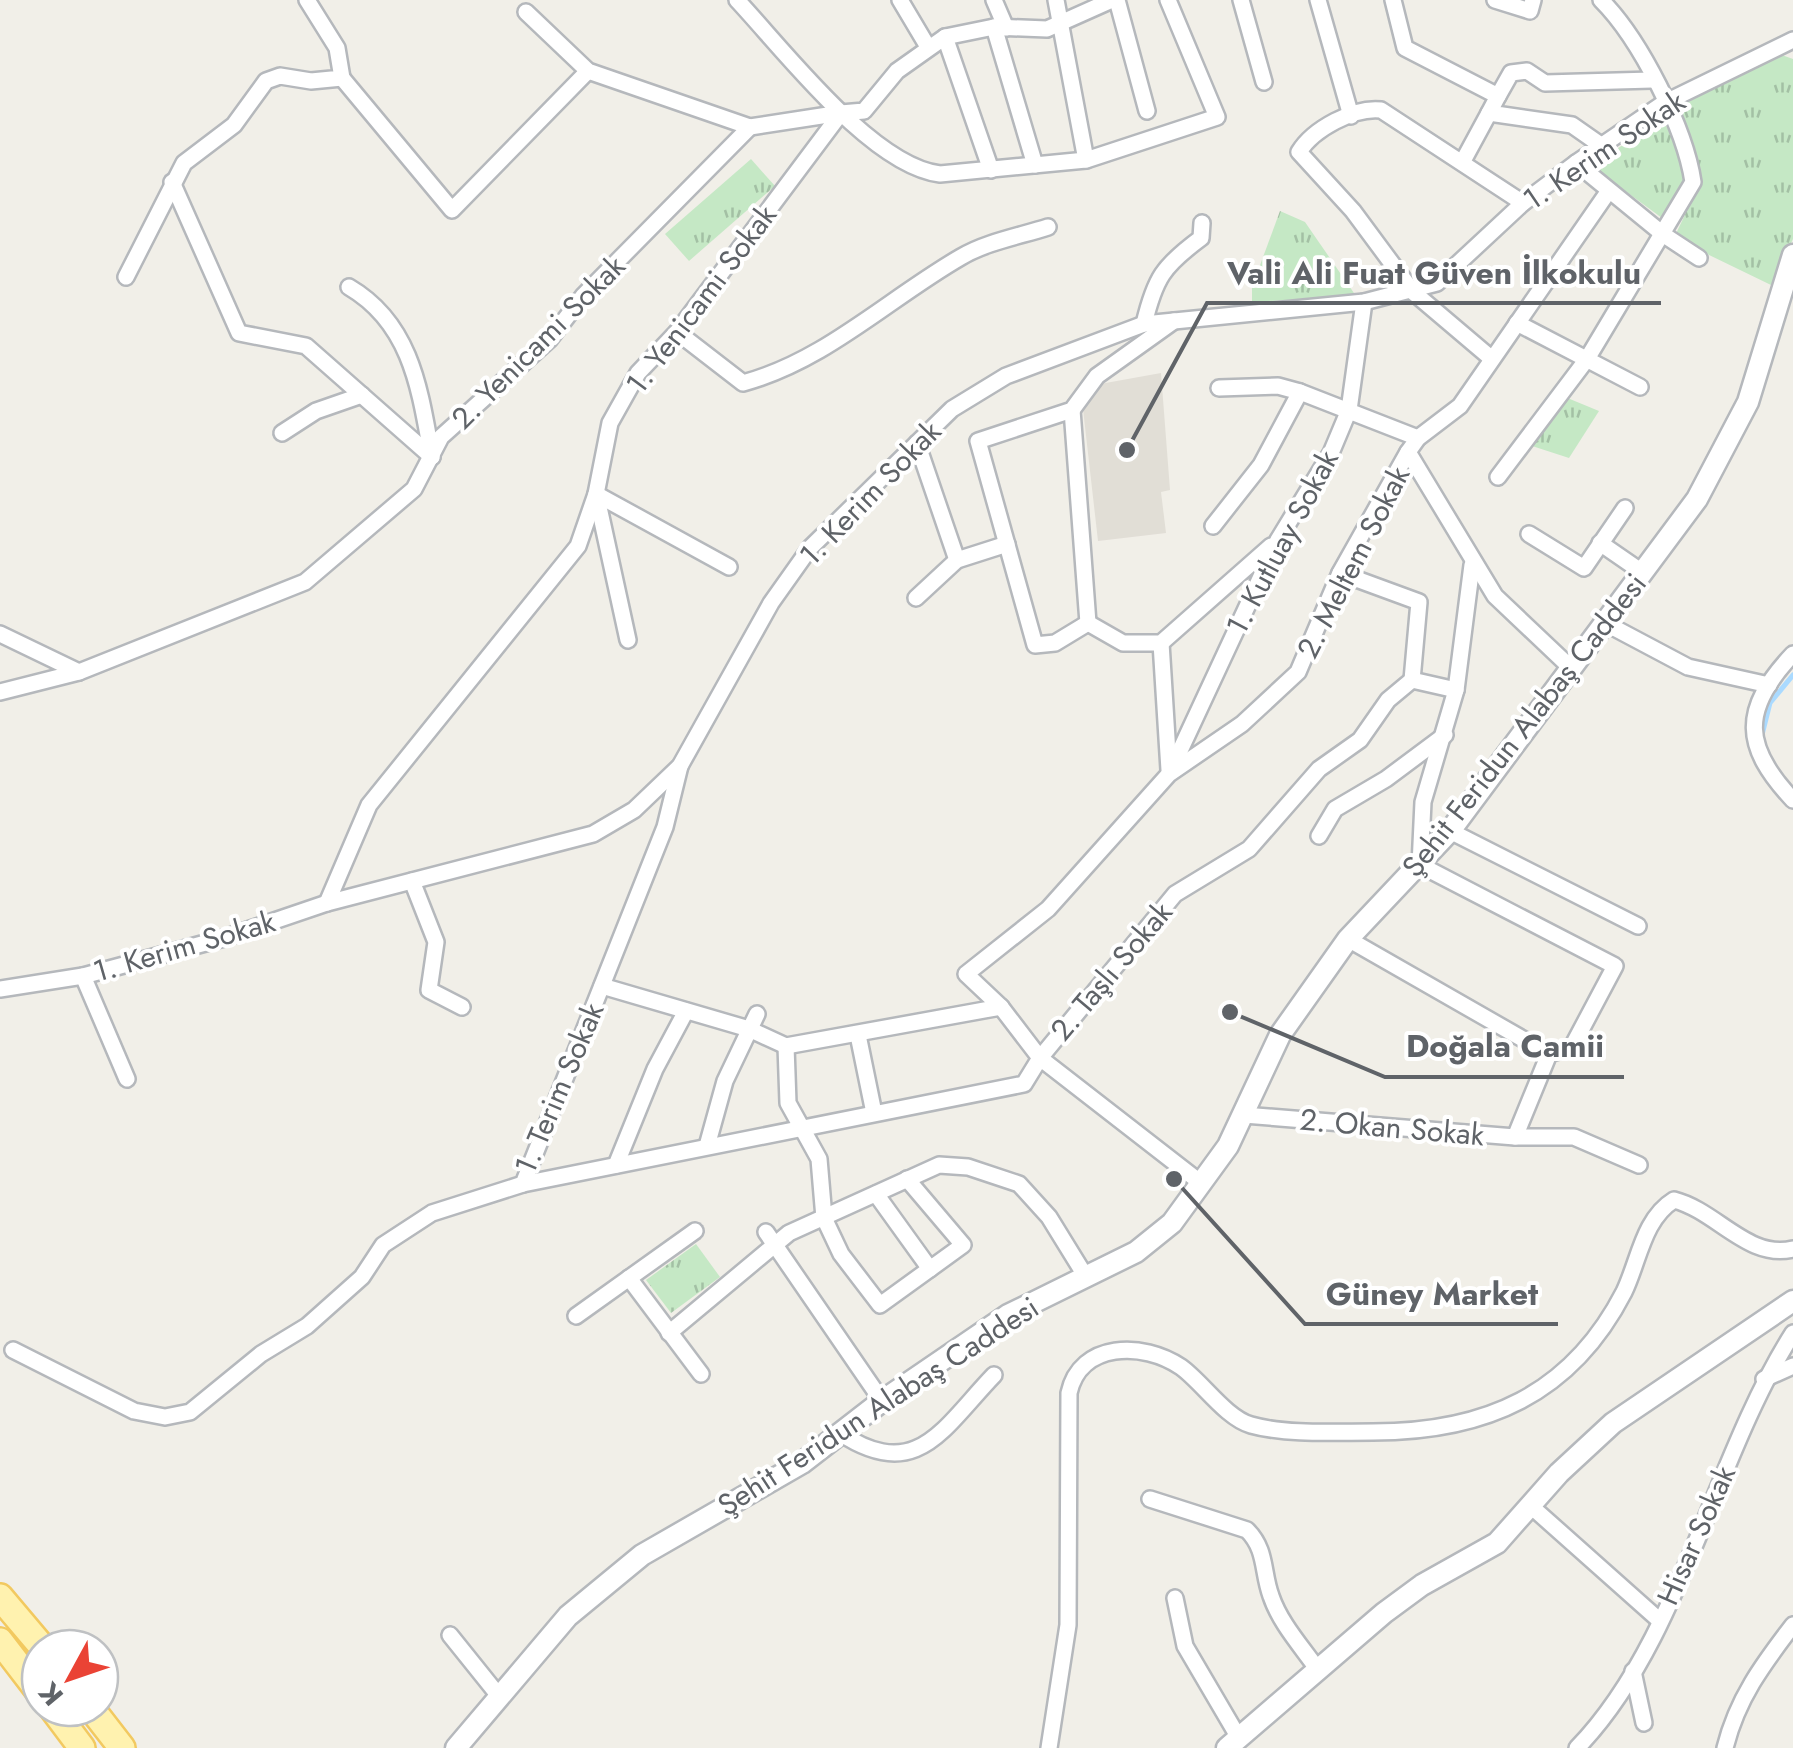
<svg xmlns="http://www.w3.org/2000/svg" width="1793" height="1748" viewBox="0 0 1793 1748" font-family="Jost,sans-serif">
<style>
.education{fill:#e1ded6}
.park{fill:url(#park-tufts)}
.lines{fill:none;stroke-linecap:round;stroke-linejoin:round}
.stream{stroke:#aadaff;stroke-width:5}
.minor-casing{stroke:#b5b8bc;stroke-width:20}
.tertiary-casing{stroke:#b5b8bc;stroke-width:25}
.primary-casing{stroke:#f2c960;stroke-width:30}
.minor{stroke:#fff;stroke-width:15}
.tertiary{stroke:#fff;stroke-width:20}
.primary{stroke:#fff2af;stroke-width:25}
.labels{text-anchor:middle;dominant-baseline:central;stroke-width:8;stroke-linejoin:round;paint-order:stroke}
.street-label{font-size:30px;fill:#5f6368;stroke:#fff}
.leader{fill:none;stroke:#5f6368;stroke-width:4}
.callout-dot{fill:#5f6368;stroke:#fff;stroke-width:4}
.callout-label{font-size:32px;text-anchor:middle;font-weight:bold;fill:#5f6368;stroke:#fff;stroke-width:8;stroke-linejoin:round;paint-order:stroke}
</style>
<defs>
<pattern id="park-tufts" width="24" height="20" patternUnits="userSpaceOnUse" patternTransform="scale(2.5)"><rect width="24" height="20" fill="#c5e8c5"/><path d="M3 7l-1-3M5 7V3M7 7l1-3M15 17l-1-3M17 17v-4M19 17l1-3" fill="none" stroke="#a3c0a4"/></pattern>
</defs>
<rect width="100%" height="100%" fill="#f1efe8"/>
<path class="education" d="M1161,373L1170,490L1161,492L1166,533L1098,541L1083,409L1100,384Z"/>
<g class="park">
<path d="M1779,54L1793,59V239L1771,285L1674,238C1705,174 1705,173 1671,111Z"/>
<path d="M1661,119C1693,165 1695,172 1662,218L1598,171L1602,159Z"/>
<path d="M751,159L775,186L689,261L665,234Z"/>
<path d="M1280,211L1305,222L1356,296L1252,302V287Z"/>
<path d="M1565,397L1599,411L1569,458L1529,445Z"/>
<path d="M696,1244L720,1277L671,1313L646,1280Z"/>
</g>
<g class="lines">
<path class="stream" d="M1762,735L1770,703L1793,675"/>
<g class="minor-casing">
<g id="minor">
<path d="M737,0C784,50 872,166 940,174L1086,160L1217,117L1168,0"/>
<path d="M900,0L928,47"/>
<path d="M994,0L1006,28"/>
<path d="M1056,0L1086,160"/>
<path d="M1117,0L1147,111"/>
<path d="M1241,0L1264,82"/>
<path d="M1318,0L1351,116"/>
<path d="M1393,0L1405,48L1498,96L1489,113L1572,125L1602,146"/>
<path d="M1495,0L1530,11L1533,0"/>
<path d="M526,12L588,71L750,127L841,113"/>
<path d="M994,27L1035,165"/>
<path d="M945,37L991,170"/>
<path d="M342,78L452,210L588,71"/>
<path d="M1498,96L1511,73L1527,71L1545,83L1652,80"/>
<path d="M1463,161L1489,113"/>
<path d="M1576,163L1664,235L1699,258"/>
<path d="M172,182L239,333L306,346L432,457"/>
<path d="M126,277L184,163L234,125L266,81L280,76L311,81L342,78L337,48L307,0"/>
<path d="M349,287C412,324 420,391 432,457"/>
<path d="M1517,323L1640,387"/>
<path d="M1144,324C1155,278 1163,266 1201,238L1202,223"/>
<path d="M677,332L743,383C825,361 888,299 961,257C986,242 1020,236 1048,227"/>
<path d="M1492,359L1413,292L1353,211L1299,152C1313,129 1354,107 1381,110L1523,203"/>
<path d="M1219,388L1278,386L1300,392L1418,438"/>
<path d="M1072,410L1088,623"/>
<path d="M282,433L316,411L362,395"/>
<path d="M917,443L957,560"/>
<path d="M1408,452L1495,596L1571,668"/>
<path d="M1498,477L1587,359L1693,182C1685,128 1640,39 1601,0"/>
<path d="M596,494L729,567"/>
<path d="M597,498L628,640"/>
<path d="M1213,526L1261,465L1300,392"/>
<path d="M1529,534L1584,568L1625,508"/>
<path d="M1600,543L1642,572"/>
<path d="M1340,573L1419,602L1412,680"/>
<path d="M916,598L957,560L1007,544"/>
<path d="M1088,623L1055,643L1035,645L978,441L1072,410L1097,376L1174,321"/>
<path d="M1088,623L1123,643H1161L1271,546"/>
<path d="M1605,623L1688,667L1769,685"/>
<path d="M0,634L79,672"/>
<path d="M1161,643L1169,770"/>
<path d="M1793,654C1740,710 1743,747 1793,800"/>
<path d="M1412,680L1456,690"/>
<path d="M0,692L79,672L305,582L414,489L441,437L550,339L583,296L750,127"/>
<path d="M1171,770L1278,540L1331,453L1349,410L1364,302"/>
<path d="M1450,831L1638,926"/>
<path d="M1319,836L1335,809L1386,779L1445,735"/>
<path d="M412,881L436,942L429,990L462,1007"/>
<path d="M327,903L369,805L578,546L596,494L610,423L638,373L677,332L841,113L864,111L897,71L945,37L994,27L1047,29L1112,0"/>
<path d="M1348,939L1549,1054"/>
<path d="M83,976L127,1079"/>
<path d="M602,986L749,1029L786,1046L1001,1007"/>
<path d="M0,989L83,976L224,938L327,903L593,834L634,810L680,766L771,603L810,548L952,409L1006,376L1144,324L1364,302L1437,283L1523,203L1576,163L1664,103L1793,40"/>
<path d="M858,1035L874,1113"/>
<path d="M786,1046L788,1103L819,1159L824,1218L841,1254L880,1305L963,1245L907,1179"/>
<path d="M1244,1115L1515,1137L1549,1054L1572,1047L1615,966L1420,865L1423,802L1456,690L1472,565"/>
<path d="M1515,1137H1574L1639,1165"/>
<path d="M707,1146L725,1081L757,1014"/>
<path d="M616,1165L655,1069L686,1011"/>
<path d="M1201,1183L1040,1058L1001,1007L966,974L1048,909L1169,774L1242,724L1298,672L1340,573L1408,452L1418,438L1460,406L1608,192"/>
<path d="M523,1184L1024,1084L1040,1058L1175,894L1249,849L1319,769L1360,740L1388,700L1412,680"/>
<path d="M876,1194L930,1269"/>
<path d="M766,1232L882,1401"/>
<path d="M629,1278L701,1374"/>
<path d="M576,1316L695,1231"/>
<path d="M669,1333L789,1233L939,1165L968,1167L1019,1184L1049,1217L1086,1277"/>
<path d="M13,1350L134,1411L165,1417L190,1412L261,1354L307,1326L362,1277L383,1245L432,1213L523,1184L665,827L680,766"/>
<path d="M1764,1379L1793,1366"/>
<path d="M840,1433C917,1484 943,1428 994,1375"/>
<path d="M1150,1499L1247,1530C1267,1550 1262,1572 1271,1596C1280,1623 1302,1647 1318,1670"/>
<path d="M1532,1507L1659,1620"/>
<path d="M1175,1598L1185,1646L1239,1738"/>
<path d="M450,1635L499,1696"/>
<path d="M1633,1671L1644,1723"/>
<path d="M1049,1748L1068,1625L1069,1393C1080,1342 1143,1341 1181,1367C1202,1382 1226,1418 1251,1425C1287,1435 1335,1432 1373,1432C1485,1432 1571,1395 1624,1292C1639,1261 1643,1219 1674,1200C1717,1211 1748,1260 1793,1249"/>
<path d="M1577,1748C1680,1642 1713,1459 1793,1333"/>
<path d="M1725,1748C1737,1699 1763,1664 1793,1625"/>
</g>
</g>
<g class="tertiary-casing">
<g id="tertiary">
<path d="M456,1748L568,1616L642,1555L802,1463L882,1401L1008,1315L1136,1252L1172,1223L1228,1146L1280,1035L1348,939L1450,831L1697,499L1748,402L1793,255"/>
<path d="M1227,1748L1384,1613L1422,1585L1497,1543L1559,1473L1613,1423L1793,1301"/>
</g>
</g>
<g class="primary-casing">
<g id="primary">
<path d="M0,1597L43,1648"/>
<path d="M0,1641L40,1693"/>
<path d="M52,1708L82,1748"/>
<path d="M91,1708L122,1748"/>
</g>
</g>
<use href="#minor" class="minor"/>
<use href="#tertiary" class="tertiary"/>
<use href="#primary" class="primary"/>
</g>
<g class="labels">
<g class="street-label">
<text transform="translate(1604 150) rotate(-34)">1. Kerim Sokak</text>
<text transform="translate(701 299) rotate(-53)">1. Yenicami Sokak</text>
<text transform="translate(538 342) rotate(-45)">2. Yenicami Sokak</text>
<text transform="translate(870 493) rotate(-46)">1. Kerim Sokak</text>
<text transform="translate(1282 542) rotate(-62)">1. Kutluay Sokak</text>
<text transform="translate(1353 562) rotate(-63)">2. Meltem Sokak</text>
<text transform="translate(1524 725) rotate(-52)">Şehit Feridun Alabaş Caddesi</text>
<text transform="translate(184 946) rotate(-16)">1. Kerim Sokak</text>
<text transform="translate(1111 971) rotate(-50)">2. Taşlı Sokak</text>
<text transform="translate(559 1088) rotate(-67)">1. Terim Sokak</text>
<text transform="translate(1392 1127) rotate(5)">2. Okan Sokak</text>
<text transform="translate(878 1406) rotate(-33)">Şehit Feridun Alabaş Caddesi</text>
<text transform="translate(1696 1535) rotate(-66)">Hisar Sokak</text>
</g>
</g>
<path class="leader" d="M1127 450L1207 303H1661M1230 1012L1385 1077H1624M1174 1179L1305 1324H1558"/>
<g class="callout-dot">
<circle cx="1127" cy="450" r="10"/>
<circle cx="1230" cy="1012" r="10"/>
<circle cx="1174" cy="1179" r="10"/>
</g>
<g class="callout-label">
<text x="1434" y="284">Vali Ali Fuat Güven İlkokulu</text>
<text x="1505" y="1057">Doğala Camii</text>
<text x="1432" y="1305">Güney Market</text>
</g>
<g transform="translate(70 1678) rotate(230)"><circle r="48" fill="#ffffff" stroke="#bfc1c3" stroke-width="2.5"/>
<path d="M0-8L18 38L0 25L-18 38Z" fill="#ea4335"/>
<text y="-15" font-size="28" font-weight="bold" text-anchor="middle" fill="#5f6368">K</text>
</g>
</svg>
